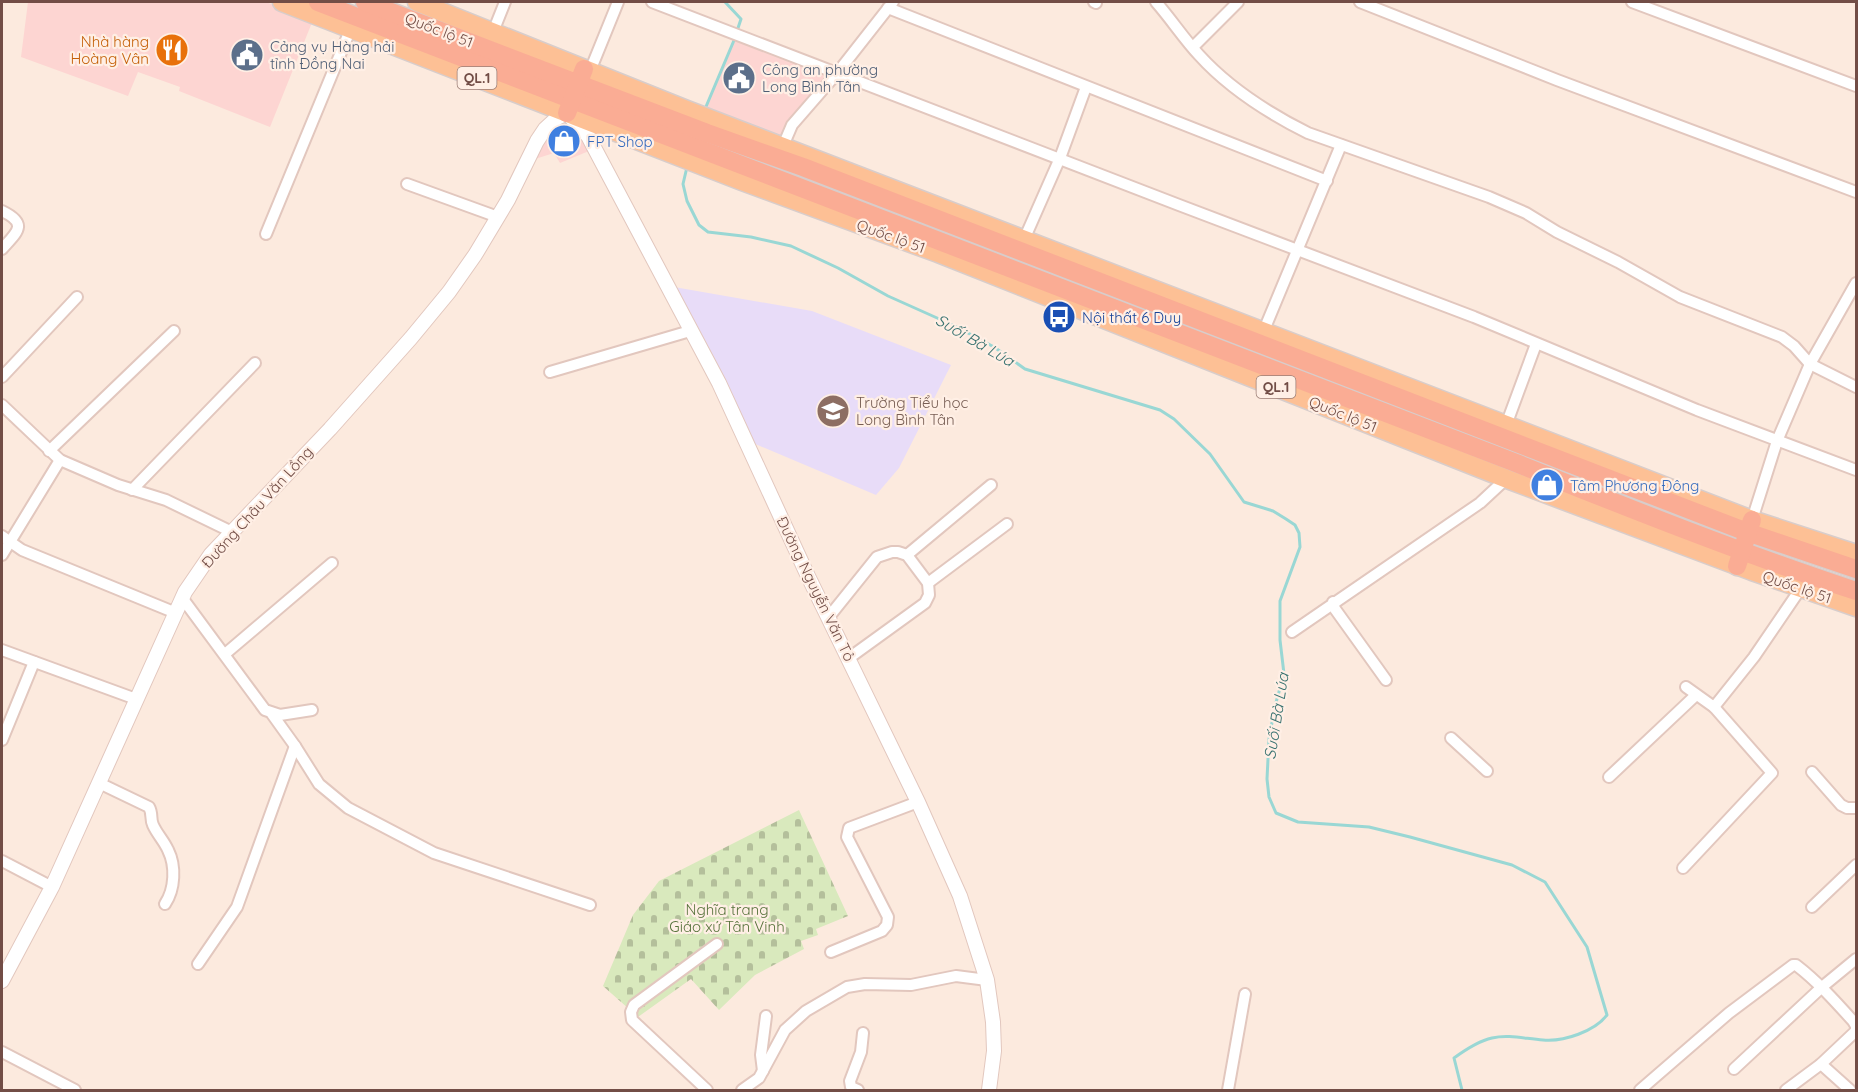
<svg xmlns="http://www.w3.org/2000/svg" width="1858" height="1092" viewBox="0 0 1858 1092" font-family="Quicksand,sans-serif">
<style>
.commercial{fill:#fdd5d2}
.education{fill:#e8dcf8}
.cemetery{fill:url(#cemetery-stones)}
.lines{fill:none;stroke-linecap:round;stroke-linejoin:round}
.stream{stroke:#99d7d4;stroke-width:3}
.minor-casing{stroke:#e2c7be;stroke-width:14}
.tertiary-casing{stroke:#e2c7be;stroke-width:16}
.primary-casing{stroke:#d8cdcb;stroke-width:21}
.trunk-casing{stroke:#d8cdcb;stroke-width:21}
.minor{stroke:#fff;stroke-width:10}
.tertiary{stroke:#fff;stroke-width:14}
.primary{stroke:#fdc095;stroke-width:18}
.trunk{stroke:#faac94;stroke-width:18}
.labels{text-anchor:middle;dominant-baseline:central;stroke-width:4.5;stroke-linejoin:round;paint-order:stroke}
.shield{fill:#ffefe5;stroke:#9c7e76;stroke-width:1.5}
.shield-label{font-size:14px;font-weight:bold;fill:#724d46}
.street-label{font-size:15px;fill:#724d46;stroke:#ffefe5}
.food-label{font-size:15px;fill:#c56008;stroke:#ffefe5;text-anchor:end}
.service-label{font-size:15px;fill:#4e5e75;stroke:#ffefe5;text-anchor:start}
.shop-label{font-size:15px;fill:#366cbe;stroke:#ffefe5;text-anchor:start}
.transit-label{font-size:15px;fill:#164399;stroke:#ffefe5;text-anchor:start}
.education-label{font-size:15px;fill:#785e54;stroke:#ffefe5;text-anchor:start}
.park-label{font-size:15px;fill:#58733c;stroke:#ffefe5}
.water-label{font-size:16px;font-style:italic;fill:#387270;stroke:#ffefe5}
</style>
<defs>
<pattern id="cemetery-stones" width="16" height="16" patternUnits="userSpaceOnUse" patternTransform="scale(1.5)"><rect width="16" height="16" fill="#d9e9bd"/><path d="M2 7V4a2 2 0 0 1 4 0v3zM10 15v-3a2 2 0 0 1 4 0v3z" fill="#b4bf9b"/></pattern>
</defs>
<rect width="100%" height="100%" fill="#fceade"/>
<g class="commercial">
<path d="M28,2H266L313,20L270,127L179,91L180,87L138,72L128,96L21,57Z"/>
<path d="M735,38L831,74L782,139L705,110Z"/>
<path d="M567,120L583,139L589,151L560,163L554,153L535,159L549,133Z"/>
</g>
<path class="education" d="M674,287L812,311L951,365L899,468L876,495L753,443Z"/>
<path class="cemetery" d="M799,810L848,916L816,929L818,935L801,941L804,949L755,975L719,1010L691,979L638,1017L603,986L633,915L659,881Z"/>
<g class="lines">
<g class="stream">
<path d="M725,2L741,19L737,31"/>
<path d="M705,109L735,38"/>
<path d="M687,167L683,184L687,201L699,225L708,232L751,237L791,246L838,268L888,296L955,326L994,347L1025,369L1160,410L1174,419L1210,454L1244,502L1273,511L1286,519L1295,525L1299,533L1300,547L1280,601V640L1284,674L1275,706L1269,739L1267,779L1269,797L1276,813L1298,822L1369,827L1410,837L1512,865L1545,882L1587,947L1607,1015C1595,1031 1564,1042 1543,1040C1526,1039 1509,1034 1492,1038C1478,1041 1465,1050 1454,1058L1462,1090"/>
</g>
<g class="minor-casing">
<g id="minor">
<path d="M652,2L1179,205L1474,317L1697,410L1856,470"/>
<path d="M1094,2L1096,3"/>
<path d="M1156,2C1171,19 1184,39 1199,55C1228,87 1270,114 1308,133L1489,197L1526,213L1557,232L1618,262L1680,297L1782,337L1794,346L1810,364L1856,387"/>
<path d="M1360,2L1557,80L1856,192"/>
<path d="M1632,2L1856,86"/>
<path d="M888,8L1327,181"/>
<path d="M493,32L505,2"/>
<path d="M1193,47L1238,2"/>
<path d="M590,71L618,2"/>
<path d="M783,146L792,125L838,72L893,2"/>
<path d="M407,184L498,217"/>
<path d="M2,211C29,224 17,232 2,249"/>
<path d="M266,234L351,28"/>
<path d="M1023,242L1060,158L1086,87"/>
<path d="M1262,335L1341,145"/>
<path d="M550,372L690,331"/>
<path d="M2,377L77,297"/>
<path d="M2,405L60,460L118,485L166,500L232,532"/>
<path d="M1505,428L1536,344"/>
<path d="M49,451L174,331"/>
<path d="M132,490L255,363"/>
<path d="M1752,520L1777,441L1810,364L1856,283"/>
<path d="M2,536L22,550L176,613"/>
<path d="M2,555L60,460"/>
<path d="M907,555L991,485"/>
<path d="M928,583L1007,524"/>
<path d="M183,599L265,710L280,715L312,710"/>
<path d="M1333,602L1335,609L1386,680"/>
<path d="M828,618L877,557L892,552H898L907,555L928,583L929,595L925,603L849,658"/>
<path d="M1292,632L1480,503L1508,477"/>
<path d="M2,650L136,699"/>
<path d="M225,654L332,563"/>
<path d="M1714,707L1754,657L1801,588"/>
<path d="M272,714L295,746L319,784L348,808L434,853L590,905"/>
<path d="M1451,738L1487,771"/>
<path d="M2,740L34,662"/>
<path d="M1812,772L1841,805L1847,808H1856"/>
<path d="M1609,777L1696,695"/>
<path d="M99,783L149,807C153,814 150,819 153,825C157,834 164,841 168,850C176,866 175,889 165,904"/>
<path d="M2,861L52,887"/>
<path d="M1683,868L1772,773L1714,707L1686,687"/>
<path d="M1812,907L1856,865"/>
<path d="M831,952L882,931L887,925L888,917L847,837L849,828L918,802"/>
<path d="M198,964L237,907L295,746"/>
<path d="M2,1052L75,1090"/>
<path d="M1821,1064L1850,1090"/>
<path d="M1734,1069L1822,987L1856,959"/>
<path d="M763,1071L761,1055L766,1016"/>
<path d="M707,1090L632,1020L631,1012L634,1005L717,944"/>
<path d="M742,1090L759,1078L785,1030L806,1011L847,987L865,984L911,985L956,976L987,980"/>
<path d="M858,1090L851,1087L850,1081L861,1052L863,1033"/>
<path d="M1228,1090L1245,994"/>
<path d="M1640,1090L1729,1013L1793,965H1796C1817,981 1835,1001 1853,1021L1856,1026V1031"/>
<path d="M1786,1090L1821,1064L1856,1031"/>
</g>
</g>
<g class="tertiary-casing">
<path id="tertiary" d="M2,981L52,887L185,592L211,554L330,429L411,338L449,292L475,255L508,200L537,141L545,129L557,118L567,113L588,136L719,383L807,574L918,802L960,896L987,980L993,1022L994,1051L989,1090"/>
</g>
<g class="primary-casing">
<g id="primary">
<path d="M282,2L742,181L938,253L1507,479L1752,571L1856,607"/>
<path d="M417,2L687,110L1506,425L1752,520L1856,554"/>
</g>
</g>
<g class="trunk-casing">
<g id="trunk">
<path d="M318,2L1516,463C1628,508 1741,553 1856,591"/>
<path d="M365,2L707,133L803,167L1747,532L1856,569"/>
<path d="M567,113L584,69"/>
<path d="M1737,566L1752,520"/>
</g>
</g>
<use href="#minor" class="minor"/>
<use href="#tertiary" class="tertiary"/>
<use href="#primary" class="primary"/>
<use href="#trunk" class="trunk"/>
</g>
<defs>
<g id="restaurant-disc" transform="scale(1.725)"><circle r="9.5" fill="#e8710a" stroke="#ffefe5"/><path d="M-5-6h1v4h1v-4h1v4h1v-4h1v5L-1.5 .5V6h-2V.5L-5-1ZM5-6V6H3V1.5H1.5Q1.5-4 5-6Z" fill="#fff"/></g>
<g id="civic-disc" transform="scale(1.725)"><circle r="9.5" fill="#5c6f8a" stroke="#ffefe5"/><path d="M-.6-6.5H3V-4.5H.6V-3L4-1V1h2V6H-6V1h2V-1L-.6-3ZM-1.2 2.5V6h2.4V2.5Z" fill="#fff"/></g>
<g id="shop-disc" transform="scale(1.725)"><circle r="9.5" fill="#3f7fe0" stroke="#ffefe5"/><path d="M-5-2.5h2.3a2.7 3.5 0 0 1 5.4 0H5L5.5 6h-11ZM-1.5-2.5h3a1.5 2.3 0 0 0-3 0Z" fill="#fff"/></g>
<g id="bus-disc" transform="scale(1.725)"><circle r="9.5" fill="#1a4fb4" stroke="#ffefe5"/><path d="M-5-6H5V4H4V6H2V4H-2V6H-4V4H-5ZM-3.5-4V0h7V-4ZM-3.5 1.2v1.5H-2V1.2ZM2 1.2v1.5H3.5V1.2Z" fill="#fff"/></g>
<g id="school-disc" transform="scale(1.725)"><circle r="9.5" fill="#8d6e63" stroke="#ffefe5"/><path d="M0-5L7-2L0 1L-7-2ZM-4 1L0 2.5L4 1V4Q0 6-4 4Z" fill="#fff"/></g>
</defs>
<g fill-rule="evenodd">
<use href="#restaurant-disc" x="172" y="50"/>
<use href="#civic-disc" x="247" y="55"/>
<use href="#civic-disc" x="739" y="78"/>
<use href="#shop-disc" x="564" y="141"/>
<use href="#bus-disc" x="1059" y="317"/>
<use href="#school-disc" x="833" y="411"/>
<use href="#shop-disc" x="1547" y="485"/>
</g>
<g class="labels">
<g class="shield">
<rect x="457.5" y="67" width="39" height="22" rx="4.5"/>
<rect x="1256.5" y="376" width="39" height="22" rx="4.5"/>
</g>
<g class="shield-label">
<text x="477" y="78">QL.1</text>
<text x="1276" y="387">QL.1</text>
</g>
<g class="street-label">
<text transform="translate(439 30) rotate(21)">Quốc lộ 51</text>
<text transform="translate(891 236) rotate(20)">Quốc lộ 51</text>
<text transform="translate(1343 414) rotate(22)">Quốc lộ 51</text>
<text transform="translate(257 507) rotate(-48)">Đường Châu Văn Lồng</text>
<text transform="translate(1797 587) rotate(19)">Quốc lộ 51</text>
<text transform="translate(816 589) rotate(64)">Đường Nguyễn Văn Tỏ</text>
</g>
<g class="food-label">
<text x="149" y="41">Nhà hàng<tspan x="149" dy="17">Hoàng Vân</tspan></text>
</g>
<g class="service-label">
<text x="270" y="46">Cảng vụ Hàng hải<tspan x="270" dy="17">tỉnh Đồng Nai</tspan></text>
<text x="762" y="69">Công an phường<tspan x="762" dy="17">Long Bình Tân</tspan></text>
</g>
<g class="shop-label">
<text x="587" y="141">FPT Shop</text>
<text x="1570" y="485">Tâm Phương Đông</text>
</g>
<g class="transit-label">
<text x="1082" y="317">Nội thất 6 Duy</text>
</g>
<g class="education-label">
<text x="856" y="402">Trường Tiểu học<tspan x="856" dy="17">Long Bình Tân</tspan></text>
</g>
<g class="park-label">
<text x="727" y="909">Nghĩa trang<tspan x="727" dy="17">Giáo xứ Tân Vinh</tspan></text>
</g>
<g class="water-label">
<text transform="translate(975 340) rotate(30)">Suối Bà Lúa</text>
<text transform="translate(1276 716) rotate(-81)">Suối Bà Lúa</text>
</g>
</g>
<rect width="1858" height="1092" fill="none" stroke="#724d46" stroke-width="6"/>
</svg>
